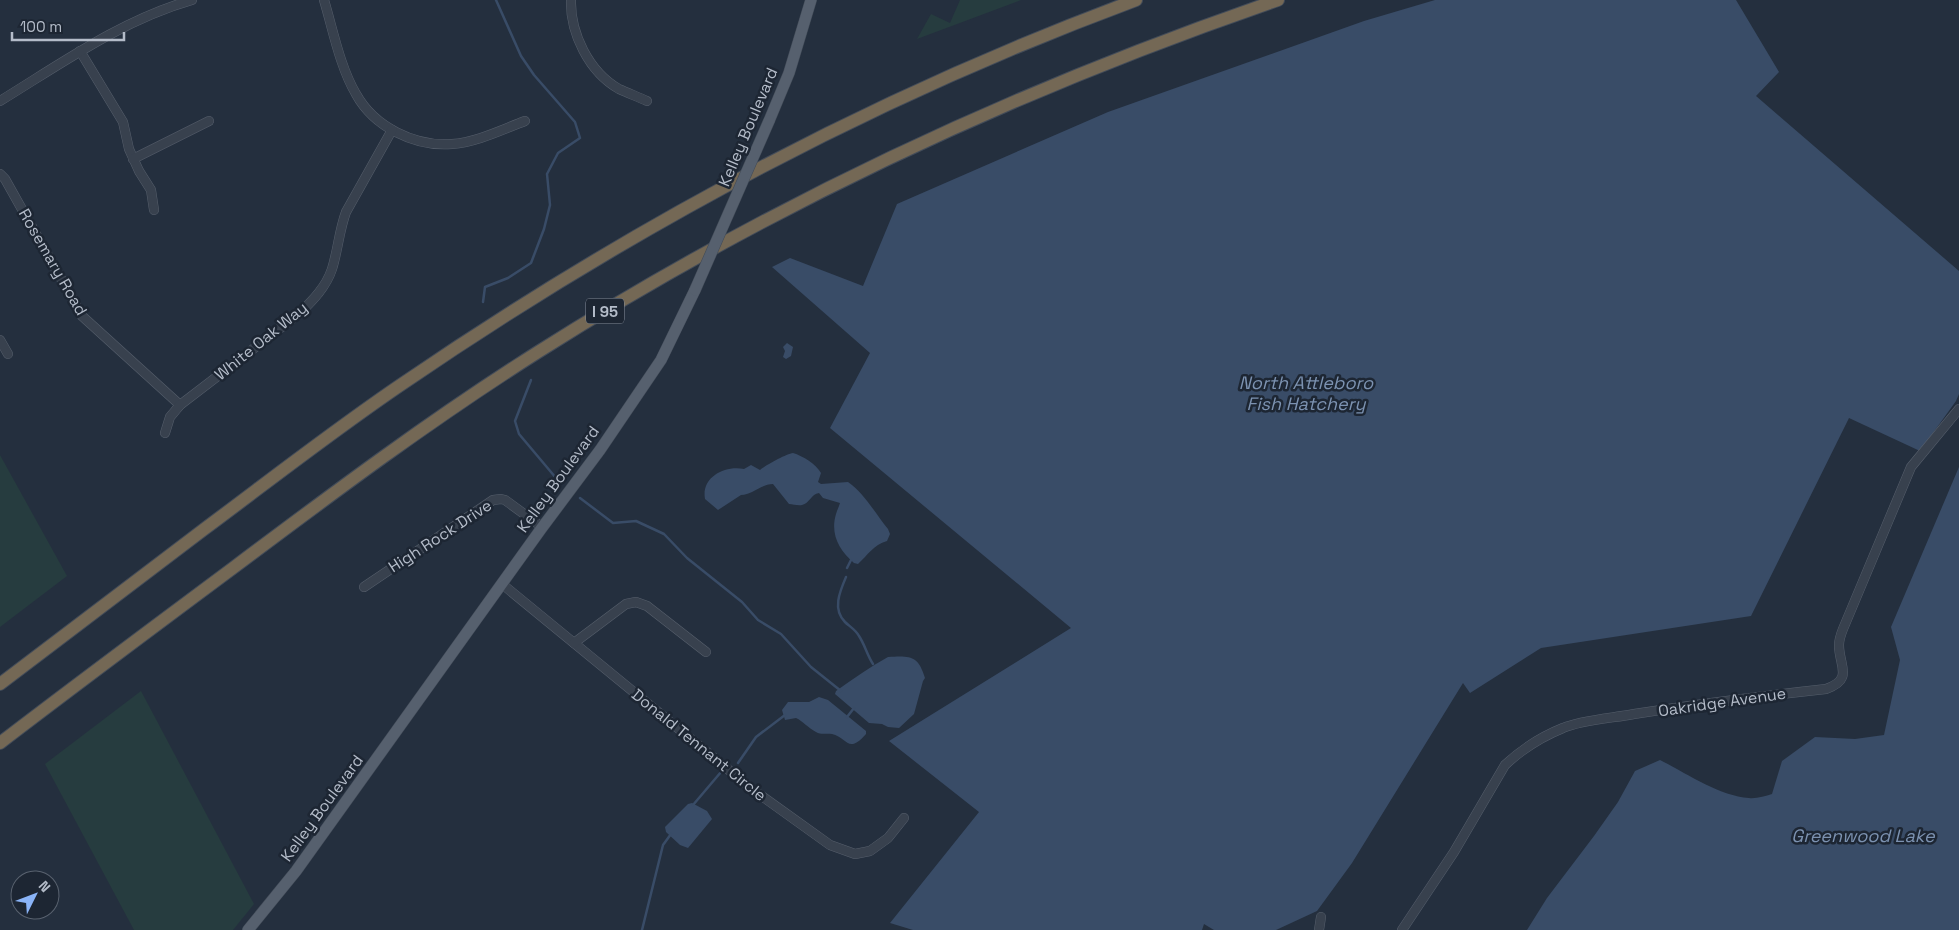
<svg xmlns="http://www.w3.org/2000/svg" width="1959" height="930" viewBox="0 0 1959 930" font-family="'Space Grotesk',sans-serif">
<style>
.green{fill:#263c3f}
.water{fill:#394c67}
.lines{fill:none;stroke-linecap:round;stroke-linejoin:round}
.stream{stroke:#394c67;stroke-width:2.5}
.minor-casing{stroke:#565f6c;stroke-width:10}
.major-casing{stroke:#414a57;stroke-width:12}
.highway-casing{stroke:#434c59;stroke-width:14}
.minor{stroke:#38414e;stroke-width:9}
.major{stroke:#56606e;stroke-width:11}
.highway{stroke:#746855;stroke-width:12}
.major-bridge-casing{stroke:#414a57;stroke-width:12;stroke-linecap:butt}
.major-bridge{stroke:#56606e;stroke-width:11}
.labels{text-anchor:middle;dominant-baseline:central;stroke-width:5;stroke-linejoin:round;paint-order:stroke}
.shield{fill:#1d2633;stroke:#878f9c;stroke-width:1}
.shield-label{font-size:15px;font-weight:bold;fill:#b4bcc9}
.street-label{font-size:16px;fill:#b4bcc9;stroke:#1d2633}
.water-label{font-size:18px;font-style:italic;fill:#7c92b1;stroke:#1d2633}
</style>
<rect width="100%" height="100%" fill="#242f3e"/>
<g class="green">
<path d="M960,0H1021L917,39L931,14L950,23Z"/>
<path d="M0,455L67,576L0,627Z"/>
<path d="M141,691L254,904L233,930H134L45,764Z"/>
</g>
<g class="water">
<path d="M1435,0H1736L1779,72L1756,96L1959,271V394L1956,401L1920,451L1849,418L1751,616L1541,648L1470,693L1463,683L1352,863L1317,911L1276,930H1214L1204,924L1202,930H913L890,923L979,812L889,741L1071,628L830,428L870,353L772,267L790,258L863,286L897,204L1108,112L1364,21Z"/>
<path d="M787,343L793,347L791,356L786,359L783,357L785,351L783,347Z"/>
<path d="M793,453C803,456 816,464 821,473L818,482L821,484L848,482C864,493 875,513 888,529L890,534L887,541C873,545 868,555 858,564L854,563C839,550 830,534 836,514C837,510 839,507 840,503L823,498L819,493C811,494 810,503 802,505C798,506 793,504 789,504L773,484C761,484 752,495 741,495L718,510L705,499C701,477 725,465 744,469L751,465L760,470C766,465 786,454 793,453Z"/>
<path d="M1959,467V930H1527L1547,898L1594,836L1618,802L1635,771L1660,760C1686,773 1719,796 1749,798C1756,799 1765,796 1772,794L1782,761L1815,737L1855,739L1884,735L1900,660L1891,627Z"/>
<path d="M888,657C910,656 918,655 925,678L923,681L914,714L899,728L888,727L882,724L869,723L835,694L836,691C853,679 870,667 888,657Z"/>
<path d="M819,697L828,700L866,731V734C848,755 847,737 832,734C826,733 821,735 816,732C808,728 803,721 796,718L785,720L782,710L788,702H809Z"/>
<path d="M692,803L707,811L712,819L688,848L680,845L666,832L665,827L688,804Z"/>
</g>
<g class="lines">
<g class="stream">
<path d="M483,302L485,287L508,278L531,263L544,229L550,205L547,174L558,153L580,138L575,122L534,75L521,56L496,0"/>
<path d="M531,380L515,421L519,434L556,478"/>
<path d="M580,498L613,523L636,521L664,534L687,558L742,602L758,620L781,634L811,667L841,691"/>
<path d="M847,568L851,560"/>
<path d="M846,577C840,591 832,609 845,622C849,626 856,630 859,636C865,645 867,655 873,664"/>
<path d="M847,717L854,708"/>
<path d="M738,763L756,737L785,715"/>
<path d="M693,805L721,772"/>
<path d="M642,930L663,845L671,834"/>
</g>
<g class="minor-casing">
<g id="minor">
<path d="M324,0C333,30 340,67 356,94C374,127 415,147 452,144C477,142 501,130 525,121"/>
<path d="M571,0C570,33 589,72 619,89C628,93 638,97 647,101"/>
<path d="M80,51L123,122L129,149L139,171L151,190L154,210"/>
<path d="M0,101C62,63 122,20 192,0"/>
<path d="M133,159L209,121"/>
<path d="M0,174L5,179L82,316L180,405"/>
<path d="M0,340L8,354"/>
<path d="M165,433L170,417L180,405L300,313C313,300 326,287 332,269C338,250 339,231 346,212L392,130"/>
<path d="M502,584L752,789L830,845L855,854L870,851L888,838L904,818"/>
<path d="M364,587L493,500L501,499L505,500L542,527"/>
<path d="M574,643L626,604L636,602L647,606L706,652"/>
<path d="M1319,930L1321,917"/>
<path d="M1402,930L1454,852L1505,765C1521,750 1543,736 1563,728C1581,720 1613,718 1634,714C1698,704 1762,696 1826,689C1854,679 1839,666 1839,645C1839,640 1841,634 1843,629L1911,467L1959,409"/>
</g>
</g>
<g class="major-casing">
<g id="major">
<path d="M769,121L789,73L811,0"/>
<path d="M248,930L296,871L541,529L600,450L661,360L695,290"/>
</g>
</g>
<g class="highway-casing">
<g id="highway">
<path d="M0,684C67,633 135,582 203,530C269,481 334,430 402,384C630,228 877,96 1136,0"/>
<path d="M0,743C77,684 155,626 233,568C333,493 432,419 538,352C770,205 1019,89 1278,0"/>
</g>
</g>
<use href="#minor" class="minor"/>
<use href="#major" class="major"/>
<use href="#highway" class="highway"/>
<g class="major-bridge-casing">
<path id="major-bridge" d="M695,290L769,121"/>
</g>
<use href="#major-bridge" class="major-bridge"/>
</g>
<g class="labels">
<rect class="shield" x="586" y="298.5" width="38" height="25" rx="4"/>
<g class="shield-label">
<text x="605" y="311">I 95</text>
</g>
<g class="street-label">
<text transform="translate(748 127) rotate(-67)">Kelley Boulevard</text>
<text transform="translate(53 262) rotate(60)">Rosemary Road</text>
<text transform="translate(261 341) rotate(-39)">White Oak Way</text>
<text transform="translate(558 479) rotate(-54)">Kelley Boulevard</text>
<text transform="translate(440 536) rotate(-33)">High Rock Drive</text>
<text transform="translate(1722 702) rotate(-8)">Oakridge Avenue</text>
<text transform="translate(699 745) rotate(39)">Donald Tennant Circle</text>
<text transform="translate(322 808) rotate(-54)">Kelley Boulevard</text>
</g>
<g class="water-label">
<text x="1306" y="382">North Attleboro<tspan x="1306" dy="21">Fish Hatchery</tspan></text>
<text x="1863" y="835">Greenwood Lake</text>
</g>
</g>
<g transform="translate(35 895) rotate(48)"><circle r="24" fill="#1d2633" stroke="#59626f"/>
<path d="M0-4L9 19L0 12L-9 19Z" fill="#8ab4f8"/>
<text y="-8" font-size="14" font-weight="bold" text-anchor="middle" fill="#b4bcc9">N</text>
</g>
<path d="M12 32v8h112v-8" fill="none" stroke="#b4bcc9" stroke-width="2.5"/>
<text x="20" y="32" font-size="15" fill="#b4bcc9" stroke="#1d2633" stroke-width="4" paint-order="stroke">100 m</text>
</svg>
